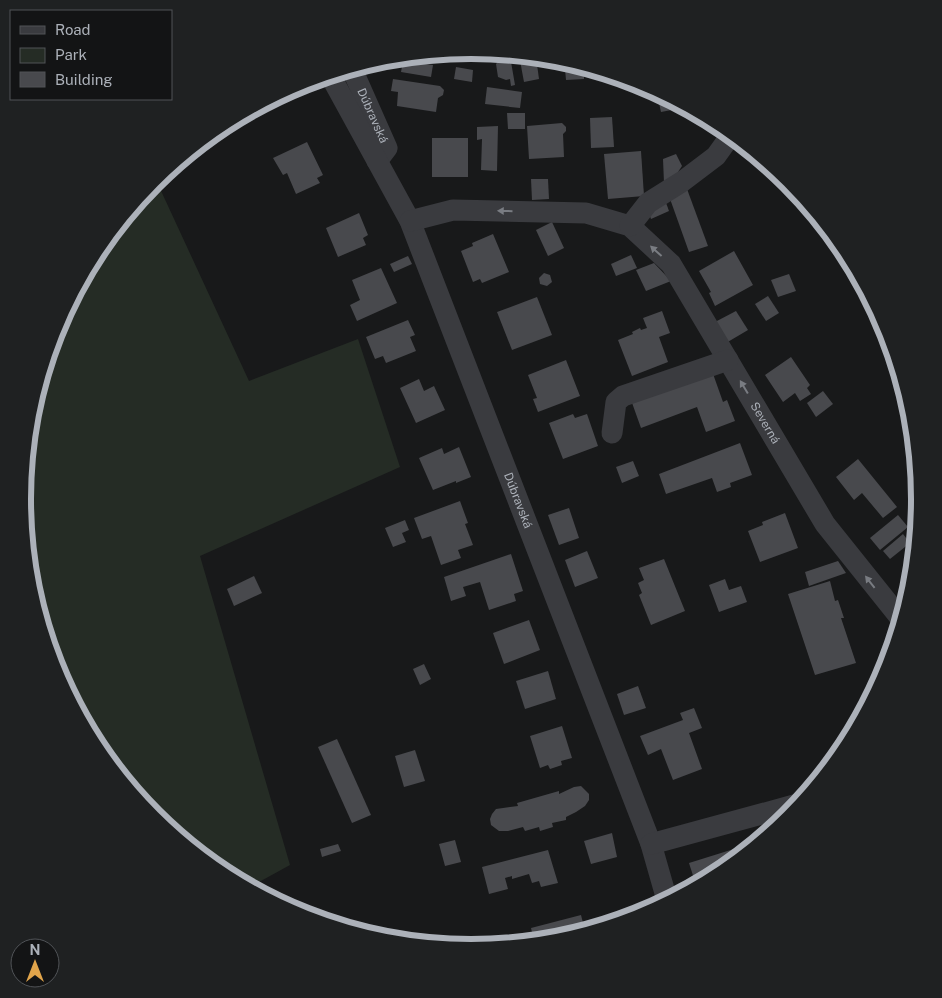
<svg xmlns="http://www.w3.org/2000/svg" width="942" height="998" viewBox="0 0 942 998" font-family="'Public Sans',sans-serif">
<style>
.green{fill:#252c25}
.building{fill:#48494d}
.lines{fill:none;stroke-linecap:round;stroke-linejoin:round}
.minor{stroke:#3a3b3f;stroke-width:21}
.oneway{fill:#797c82}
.labels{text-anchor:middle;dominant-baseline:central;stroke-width:5;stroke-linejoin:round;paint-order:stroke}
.street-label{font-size:12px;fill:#acb1b9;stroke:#131415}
.rim{fill:none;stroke:#acb1b9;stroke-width:6}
</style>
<rect width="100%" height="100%" fill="#18191a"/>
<path class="green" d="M156,180L249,381L358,339L400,467L200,556L290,865L250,887L222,872L154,816L98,748L57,670L31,586L23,499L31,411L57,327L98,250Z"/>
<g class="building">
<path d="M519,55L536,57L539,79L524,82Z"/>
<path d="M510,56L515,85L511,86L510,79L506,80L498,77L496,64L501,58Z"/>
<path d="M403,61L433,65L431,77L401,72Z"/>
<path d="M456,67L473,70L472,82L454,79Z"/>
<path d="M565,69H584V79L566,80Z"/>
<path d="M393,79L440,86L444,90L443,95L438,98L436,112L397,106L398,92L391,91Z"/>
<path d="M487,87L522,92L520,108L485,104Z"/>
<path d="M659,93L682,106V108L661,112L657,94Z"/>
<path d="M507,113H525V129H508Z"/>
<path d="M612,117L614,147L591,148L590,118Z"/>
<path d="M562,123L566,127V131L563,134L564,157L529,159L527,126Z"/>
<path d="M498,126L497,171L481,170L482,139L477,140V127Z"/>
<rect x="432" y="138" width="36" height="39"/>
<path d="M307,142L323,175L317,178L320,183L296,194L287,173L283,175L273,158Z"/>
<path d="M641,151L644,196L608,199L604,154Z"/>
<path d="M676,154L682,166L674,178L664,183L663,159Z"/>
<path d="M531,179H548L549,199L532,200Z"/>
<path d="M687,189L708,246L689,252L669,196Z"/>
<path d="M665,200L669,211L651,219L648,211Z"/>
<path d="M359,213L368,235L363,238L366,245L338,257L326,228Z"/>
<path d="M552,222L564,248L548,256L536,230Z"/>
<path d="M493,234L509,272L482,283L480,279L473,282L461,251L473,246L472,243Z"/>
<path d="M734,251L753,285L715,306L709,293L711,292L699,271Z"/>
<path d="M631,255L637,268L616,276L611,264Z"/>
<path d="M408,256L412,264L394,272L390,264Z"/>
<path d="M654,263L671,281L646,291L636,270Z"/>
<path d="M381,268L397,303L357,321L350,305L360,300L352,280Z"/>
<path d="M544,273L550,275L552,282L547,286L540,284L539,278Z"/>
<path d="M789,274L796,291L778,297L771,280Z"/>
<path d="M768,296L779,313L766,321L755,304Z"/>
<path d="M537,297L552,335L512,350L497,312Z"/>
<path d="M662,311L670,333L659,337L668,362L632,376L618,340L633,334L632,332L640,328L641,330L647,328L643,318Z"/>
<path d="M736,311L748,330L726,343L715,322Z"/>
<path d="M408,320L415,335L410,337L416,351L386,363L383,356L375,359L366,337Z"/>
<path d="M791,357L810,385L807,388L811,394L800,401L795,393L783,402L765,375Z"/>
<path d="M566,360L580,396L538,412L533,399L537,398L528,375Z"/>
<path d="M712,371L723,402L727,400L735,421L706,432L697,407L641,428L631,400Z"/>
<path d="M419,379L424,391L434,386L445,410L416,423L400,388Z"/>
<path d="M823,391L833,404L816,417L807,403Z"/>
<path d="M573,414L575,418L587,414L598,446L563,459L549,423Z"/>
<path d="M740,443L752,475L730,483L731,487L717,492L712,478L666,494L659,474Z"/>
<path d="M459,447L471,477L456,483V481L433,490L419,458L442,448L444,454Z"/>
<path d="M858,459L897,507L883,518L862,493L854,500L836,477Z"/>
<path d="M633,461L639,476L622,483L616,467Z"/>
<path d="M460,501L468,523L465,524L473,545L458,550L461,558L441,565L431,536L422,539L414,518Z"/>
<path d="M569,508L579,538L559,545L548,515Z"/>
<path d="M785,513L798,548L760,562L748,531L763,525L762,522Z"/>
<path d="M898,515L908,527L880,550L870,538Z"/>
<path d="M405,520L409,530L402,533L406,542L393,547L385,528Z"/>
<path d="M903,534L910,543L890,559L883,551Z"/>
<path d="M587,551L598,578L575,587L565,560Z"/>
<path d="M511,554L523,591L514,594L516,601L489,610L480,582L463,587L466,596L451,601L444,577Z"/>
<path d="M664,559L685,611L651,625L639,595L642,593L638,583L644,580L639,568Z"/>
<path d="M838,561L846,573L809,586L805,572Z"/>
<path d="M254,576L262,593L234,606L227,589Z"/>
<path d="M725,579L729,590L741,586L747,602L719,612L709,585Z"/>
<path d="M830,581L835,601L838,600L844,618H841L856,663L815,675L788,594Z"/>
<path d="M529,620L540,650L504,664L493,633Z"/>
<path d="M888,662L885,671L882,676L879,664Z"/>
<path d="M424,664L431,679L420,685L413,669Z"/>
<path d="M548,671L556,699L525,709L516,681Z"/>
<path d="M638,686L646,708L624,715L617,694Z"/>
<path d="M694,708L702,728L689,733L702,769L673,780L661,749L648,755L640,736L683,720L680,713Z"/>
<path d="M562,726L572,758L561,761L562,765L550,769L548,765L540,768L530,736Z"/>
<path d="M337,739L371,815L352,823L318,747Z"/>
<path d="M415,750L425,781L404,787L395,756Z"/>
<path d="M581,786L589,794V800L585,806L576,812L566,817V820L552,823L553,827L540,831L539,827L525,831L523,827L508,831H499L491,825L490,819L492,814L496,809L518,806L517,803L559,791V794L574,787Z"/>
<path d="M774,818L776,824L781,822L768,832L764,821Z"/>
<path d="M612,833L617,857L591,864L584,841Z"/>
<path d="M455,840L461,862L445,866L439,844Z"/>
<path d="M338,844L341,851L322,857L320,849Z"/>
<path d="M737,848L739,856L720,872L696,885L689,863Z"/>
<path d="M548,850L558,883L541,887L539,881L532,883L529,874L512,879V876L505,878L508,889L489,894L482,867Z"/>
<path d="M581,915L585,931L558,939L534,941L531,928Z"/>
</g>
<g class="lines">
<g class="minor">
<path id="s1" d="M352,69L387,148L377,161"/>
<path id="s2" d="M330,75L410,221L651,844L667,900"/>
<path id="s3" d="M410,221L453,210L586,213L630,226L671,264L825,524L901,619"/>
<path d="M630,226L648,203L683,181L716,156L731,135"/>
<path d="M612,433L616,402L623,396L728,360"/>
<path d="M651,844L798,804"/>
</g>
</g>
<defs><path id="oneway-solid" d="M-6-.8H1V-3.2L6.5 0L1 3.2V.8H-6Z" transform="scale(1.25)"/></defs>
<g class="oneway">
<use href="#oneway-solid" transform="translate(505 211) rotate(-179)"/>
<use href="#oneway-solid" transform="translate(656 251) rotate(-138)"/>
<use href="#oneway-solid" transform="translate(744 387) rotate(-121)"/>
<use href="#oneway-solid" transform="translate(870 582) rotate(-128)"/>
</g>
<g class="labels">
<g class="street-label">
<text stroke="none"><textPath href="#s1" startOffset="51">Dúbravská</textPath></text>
<text stroke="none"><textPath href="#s3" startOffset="464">Severná</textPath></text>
<text stroke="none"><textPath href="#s2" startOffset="466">Dúbravská</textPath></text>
</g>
</g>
<path d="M0 0H942V998H0ZM31 499a440 440 0 1 1 880 0a440 440 0 1 1-880 0Z" fill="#1f2122" fill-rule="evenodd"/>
<path class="rim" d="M31 499a440 440 0 1 1 880 0a440 440 0 1 1-880 0Z"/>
<rect x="10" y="10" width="162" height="90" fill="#131415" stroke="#505357"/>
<rect x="20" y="26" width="25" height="8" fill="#3a3b3f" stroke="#505357"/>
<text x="55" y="35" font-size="15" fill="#acb1b9">Road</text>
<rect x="20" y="48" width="25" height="15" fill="#252c25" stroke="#505357"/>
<text x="55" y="60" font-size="15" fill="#acb1b9">Park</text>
<rect x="20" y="72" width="25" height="15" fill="#48494d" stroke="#505357"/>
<text x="55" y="85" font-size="15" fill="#acb1b9">Building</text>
<g transform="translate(35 963)"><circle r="24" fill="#131415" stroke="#505357"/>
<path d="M0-4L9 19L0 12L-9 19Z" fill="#e0a44b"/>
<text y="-8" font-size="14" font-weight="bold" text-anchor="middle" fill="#acb1b9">N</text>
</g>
</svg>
